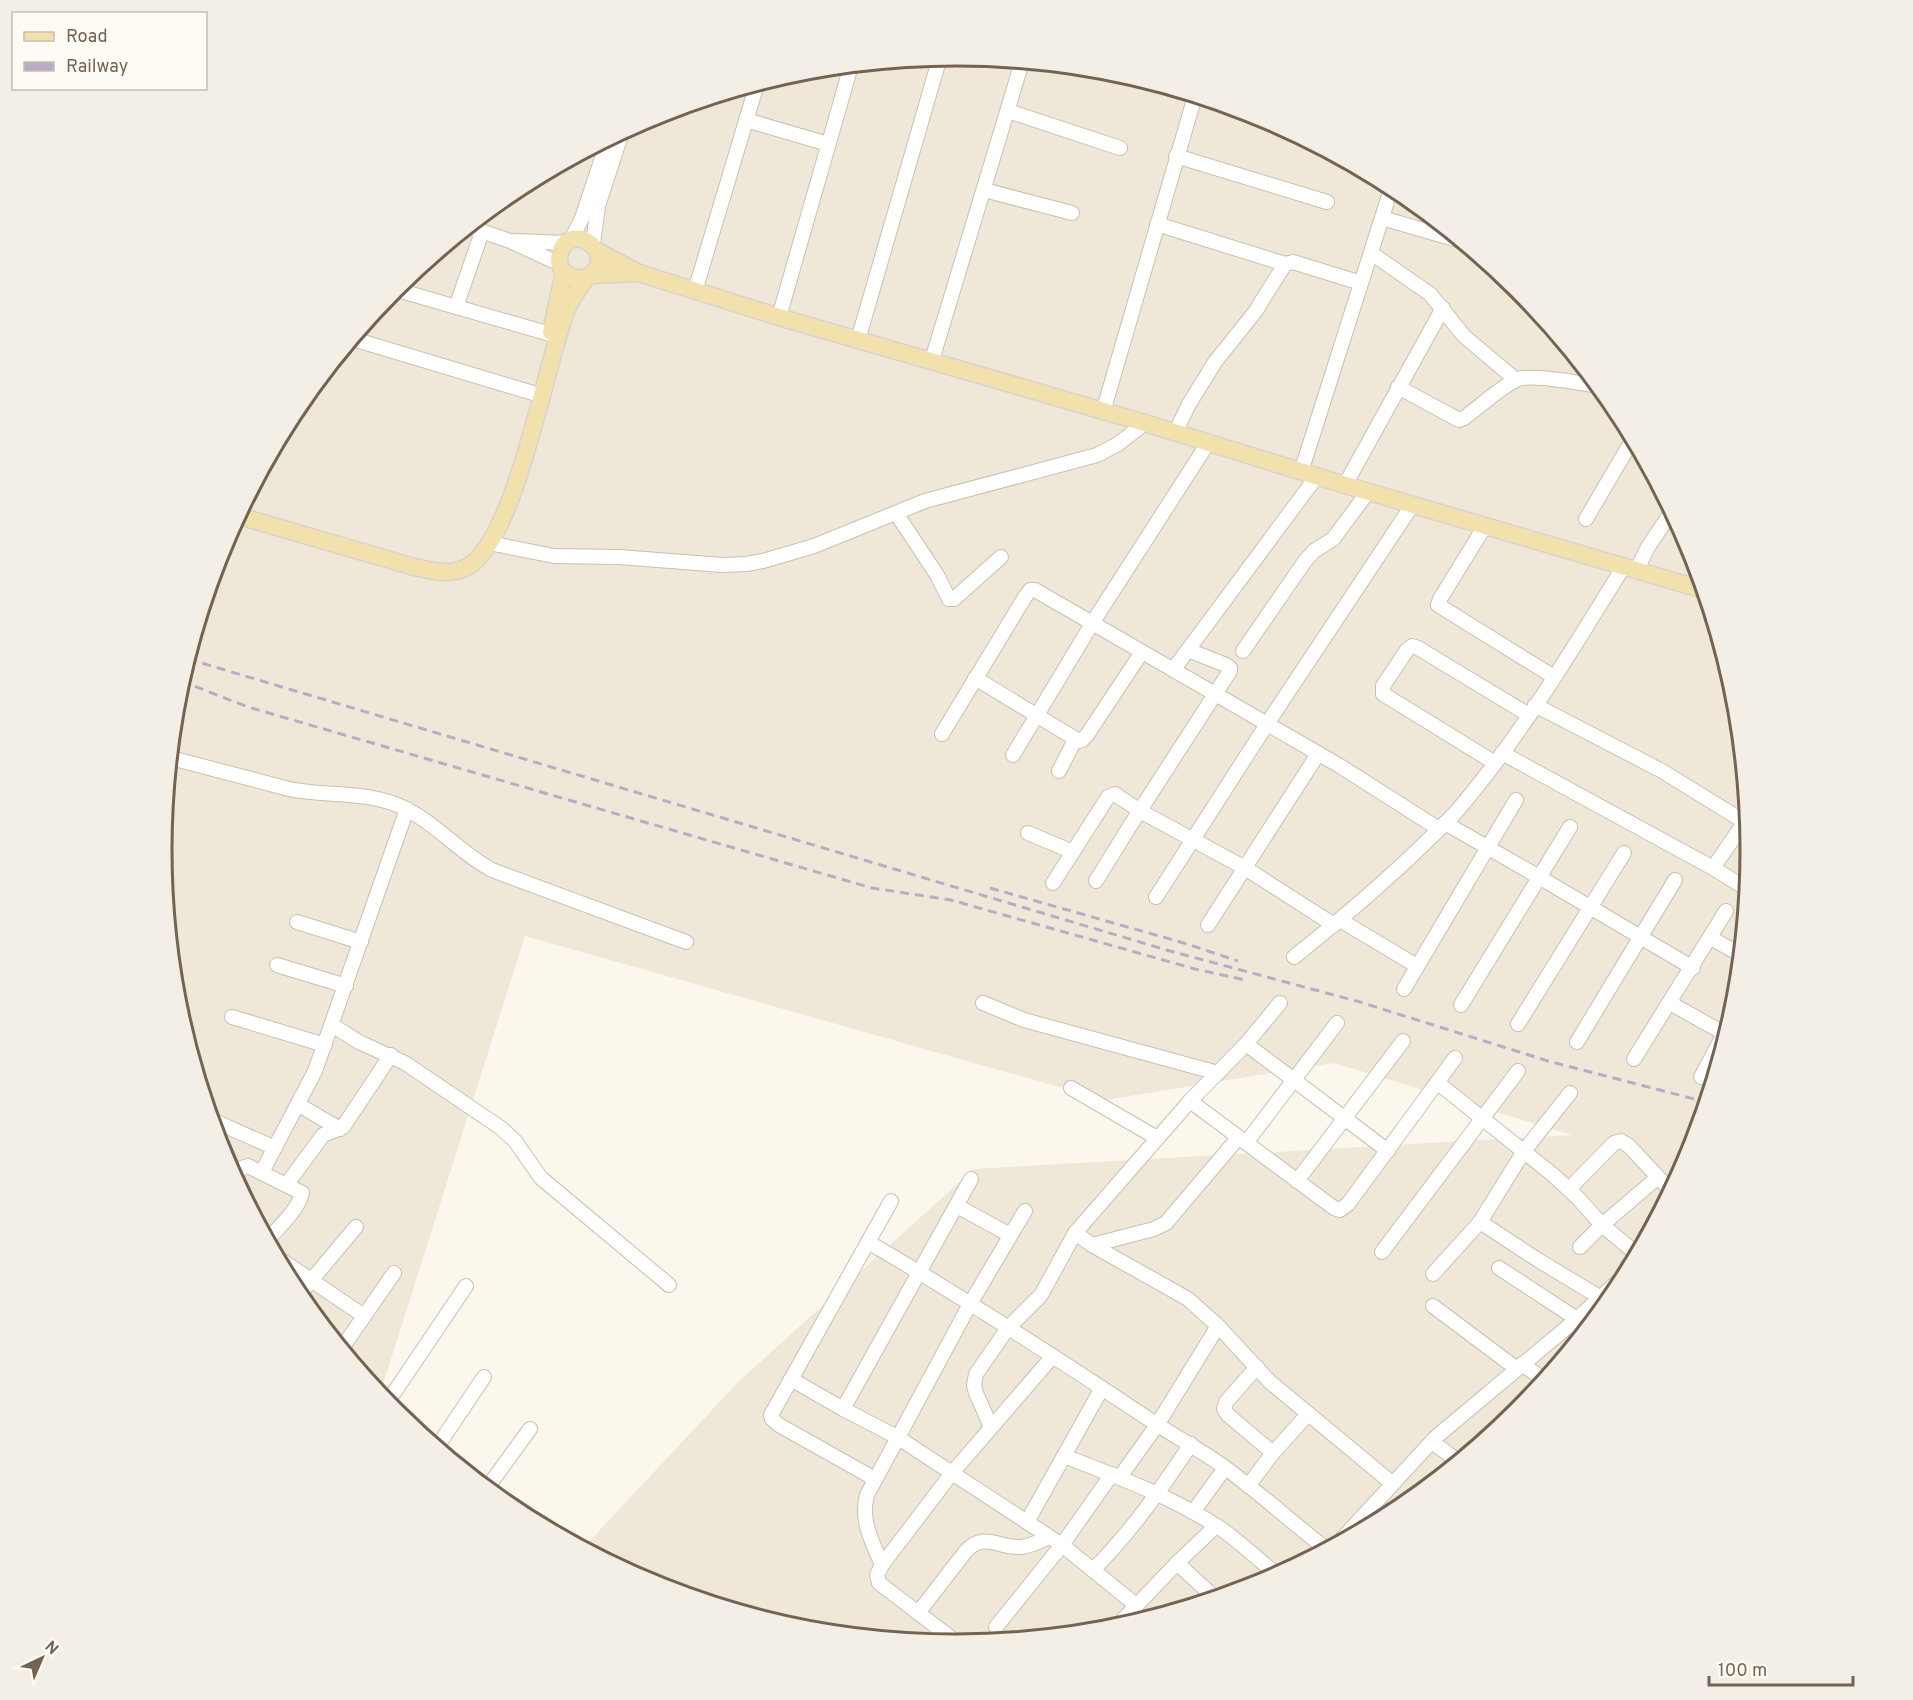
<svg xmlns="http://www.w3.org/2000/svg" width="1913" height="1700" viewBox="0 0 1913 1700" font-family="Overpass,sans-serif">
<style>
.residential{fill:#efe8d9}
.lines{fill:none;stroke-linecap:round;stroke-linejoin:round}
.minor-casing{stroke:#cbbfb1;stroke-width:16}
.major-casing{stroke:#d8d3ce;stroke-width:19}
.minor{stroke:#fff;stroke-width:14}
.major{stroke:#f2e1ad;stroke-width:16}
.rail{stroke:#bcabc5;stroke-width:3;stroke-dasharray:9 6;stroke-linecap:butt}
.rim{fill:none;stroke:#756351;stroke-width:3}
</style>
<rect width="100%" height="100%" fill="#fbf7ed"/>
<path class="residential" d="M957,56L1112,71L1261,116L1398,190L1519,288L1617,409L1691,546L1736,695L1751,850L1736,1005L1690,1154L1617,1292L1518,1412L1398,1511L1260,1584L1111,1629L956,1644L801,1629L652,1584L584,1547L739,1381L974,1169L1572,1135L1334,1063L1105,1100L525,936L380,1394L296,1291L222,1154L177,1005L162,850L177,695L223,546L296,408L395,288L515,189L653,116L802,71Z"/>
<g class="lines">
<g class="minor-casing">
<g id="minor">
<path d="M1008,111L1120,148"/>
<path d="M746,120L828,144"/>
<path d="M1176,156L1327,202"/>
<path d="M984,190L1072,213"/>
<path d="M1382,218L1461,241"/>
<path d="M1157,224L1285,264"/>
<path d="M469,227L510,241L560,264"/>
<path d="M571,240L582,218L608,140"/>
<path d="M515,241L567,243"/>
<path d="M593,244L598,206L622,132"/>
<path d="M1371,253L1430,294L1464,336L1516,380"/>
<path d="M394,289L550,334"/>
<path d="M695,291L757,84"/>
<path d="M456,307L482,232"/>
<path d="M779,317L851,66"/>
<path d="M353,339L533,393"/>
<path d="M858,340L940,57"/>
<path d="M932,360L1022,62"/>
<path d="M1398,387L1459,420L1464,418C1478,408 1503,385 1518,379C1533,374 1581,383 1598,386"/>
<path d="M1103,412L1195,96"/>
<path d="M1175,433L1189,404L1215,362L1255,312L1285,264L1293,262L1361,283"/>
<path d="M1301,472L1392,186"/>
<path d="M1345,485L1443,308"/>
<path d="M896,513L937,575L949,599H954L1001,557"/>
<path d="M1586,519L1633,439"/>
<path d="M1485,526L1440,599L1438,605L1554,677"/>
<path d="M489,543L554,556L619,557L722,565L746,564L763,561L814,546L925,501L1097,455L1118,444L1145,423"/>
<path d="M1636,571L1648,547L1672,511"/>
<path d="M1243,651L1305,561L1314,551L1333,539L1368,492"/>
<path d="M1173,670L1317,476"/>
<path d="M975,678L1079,741L1082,740L1087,735L1142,652"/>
<path d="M1535,705L1662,771L1748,824"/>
<path d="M942,734L1025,597L1030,590H1035L1340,766L1439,829"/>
<path d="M1502,753L1713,868L1747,889"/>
<path d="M1013,755L1093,622L1208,443"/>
<path d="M171,758L289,789C328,797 369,790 406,809C438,825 460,853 492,870L686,942"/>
<path d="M1495,763L1383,694V686L1407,650L1412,646L1418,648L1529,715"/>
<path d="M1059,771L1075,740"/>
<path d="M1445,823L1539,877L1693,968"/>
<path d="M1028,833L1073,852"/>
<path d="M1713,868L1748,817"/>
<path d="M1096,881L1128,829L1230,671V668L1226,665L1188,650"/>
<path d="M1053,883L1108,797L1115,794L1140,811L1245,868L1334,925"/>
<path d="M1156,897L1267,724L1413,504"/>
<path d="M1340,920L1417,966"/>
<path d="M297,922L361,942"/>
<path d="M1208,925L1318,754"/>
<path d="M1711,938L1741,955"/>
<path d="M1294,957C1339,921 1383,884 1425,843C1435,833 1447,822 1457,811C1521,736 1572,650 1624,566"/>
<path d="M277,965L346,986"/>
<path d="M1404,989L1516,800"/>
<path d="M983,1003L1024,1020L1218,1073"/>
<path d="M1670,1003L1727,1035"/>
<path d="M1461,1005L1570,827"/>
<path d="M232,1017L325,1045"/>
<path d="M1518,1024L1624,853"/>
<path d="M332,1025L359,1042L405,1063L501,1128L515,1141L541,1178L669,1285"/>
<path d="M1577,1042L1675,880"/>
<path d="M1246,1044L1388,1151"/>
<path d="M1634,1059L1726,911"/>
<path d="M1701,1077L1724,1034"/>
<path d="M1438,1083L1552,1174L1577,1197L1602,1225L1637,1254"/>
<path d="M1071,1088L1157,1138"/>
<path d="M1190,1101L1334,1208L1340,1210L1348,1204L1455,1058"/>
<path d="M299,1105L340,1129"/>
<path d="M212,1120L275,1148"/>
<path d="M1246,1143L1337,1023"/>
<path d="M262,1172L315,1071L407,809"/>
<path d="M235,1177L242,1168L248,1166L302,1193C298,1210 280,1226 268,1239"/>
<path d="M1297,1181L1403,1041"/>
<path d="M287,1184L323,1135L343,1127L391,1055"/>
<path d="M1569,1189L1614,1143L1621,1141L1629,1146L1671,1191"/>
<path d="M957,1206L1010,1235"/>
<path d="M1480,1222L1538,1260L1601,1298"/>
<path d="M1075,1233L1092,1245L1188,1299L1218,1326L1270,1382L1393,1484"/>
<path d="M868,1242C964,1298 1057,1358 1150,1420C1174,1436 1199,1449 1223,1466C1258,1492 1292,1522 1326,1549"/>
<path d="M1092,1245L1154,1229L1166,1223L1238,1138"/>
<path d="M1580,1247L1602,1225L1657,1178"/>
<path d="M1382,1252L1518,1071"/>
<path d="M277,1257L364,1316"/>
<path d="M1499,1268L1577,1319"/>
<path d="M1433,1274L1480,1222L1524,1151L1570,1093"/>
<path d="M299,1295L356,1227"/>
<path d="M1433,1306L1517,1369"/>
<path d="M342,1348L394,1273"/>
<path d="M1522,1364L1544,1380"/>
<path d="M1257,1367L1226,1402L1224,1409L1228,1415L1273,1453"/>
<path d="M791,1379L843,1409L897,1437L1062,1545L1136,1605"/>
<path d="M387,1403L466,1286"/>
<path d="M843,1409L971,1179"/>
<path d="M991,1427L976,1393L974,1385L976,1374L1008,1328L1041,1295L1075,1233L1190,1101L1246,1044L1280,1003"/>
<path d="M1432,1442L1458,1461"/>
<path d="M437,1447L484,1377"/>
<path d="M1064,1456C1118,1477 1172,1497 1220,1528C1240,1542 1258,1559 1277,1575"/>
<path d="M1120,1477L1157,1425L1218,1326"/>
<path d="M875,1479L779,1425L772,1419L771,1415L891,1201"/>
<path d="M1248,1486L1273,1453L1308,1414"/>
<path d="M487,1488L530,1429"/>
<path d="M1193,1512L1225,1468"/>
<path d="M1027,1522L1102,1388"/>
<path d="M1340,1541L1436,1437L1577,1319L1626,1274"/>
<path d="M1177,1563L1215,1598"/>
<path d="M882,1565C872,1541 860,1521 867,1495L970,1304L1025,1211"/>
<path d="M1093,1570C1131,1532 1161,1489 1191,1444"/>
<path d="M918,1613L966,1551C985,1531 999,1549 1021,1547C1032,1546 1040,1541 1049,1537"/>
<path d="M996,1627L1062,1545L1112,1474"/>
<path d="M1115,1628L1177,1563L1216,1526"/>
<path d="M959,1644L879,1583L877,1575L882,1565L952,1473L1053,1356"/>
</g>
</g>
<g class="major-casing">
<g id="major">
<path d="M597,251L639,273L779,317L1145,423L1345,485L1704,590"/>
<path d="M590,275L639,273"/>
<path d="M551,332L564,272"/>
<path d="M239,516L414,567C432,571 450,576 467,567C516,540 545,365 567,309C572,298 579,288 586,278C624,257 570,217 560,253C555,271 571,280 586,278"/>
</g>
</g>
<use href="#minor" class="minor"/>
<use href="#major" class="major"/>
<g class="rail">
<path d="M188,659L1170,951L1360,1002L1548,1061L1706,1102"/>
<path d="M181,681L248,707L872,888L951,900L1195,969L1245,980"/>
<path d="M990,888L1184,943L1238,961"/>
</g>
</g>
<path d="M0 0H1913V1700H0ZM172 850a784 784 0 1 1 1568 0a784 784 0 1 1-1568 0Z" fill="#f3efe7" fill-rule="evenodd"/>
<path class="rim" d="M172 850a784 784 0 1 1 1568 0a784 784 0 1 1-1568 0Z"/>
<rect x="12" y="12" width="195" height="78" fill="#fefbf4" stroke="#c7beb3" stroke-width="1.5"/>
<rect x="24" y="32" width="30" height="9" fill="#f2e1ad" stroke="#c7beb3" stroke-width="1.5"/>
<text x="66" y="42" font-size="18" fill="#756351">Road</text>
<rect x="24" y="62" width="30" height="9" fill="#bcabc5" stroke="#c7beb3" stroke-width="1.5"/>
<text x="66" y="72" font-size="18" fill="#756351">Railway</text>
<g transform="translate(42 1658) rotate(44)" stroke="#fefbf4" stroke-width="4.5" paint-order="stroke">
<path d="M0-4.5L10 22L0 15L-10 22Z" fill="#756351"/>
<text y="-9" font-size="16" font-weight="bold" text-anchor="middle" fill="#756351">N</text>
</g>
<path d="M1709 1676v9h144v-9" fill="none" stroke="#756351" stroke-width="3"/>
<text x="1718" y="1676" font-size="18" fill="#756351" stroke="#fefbf4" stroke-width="4.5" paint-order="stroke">100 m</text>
</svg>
